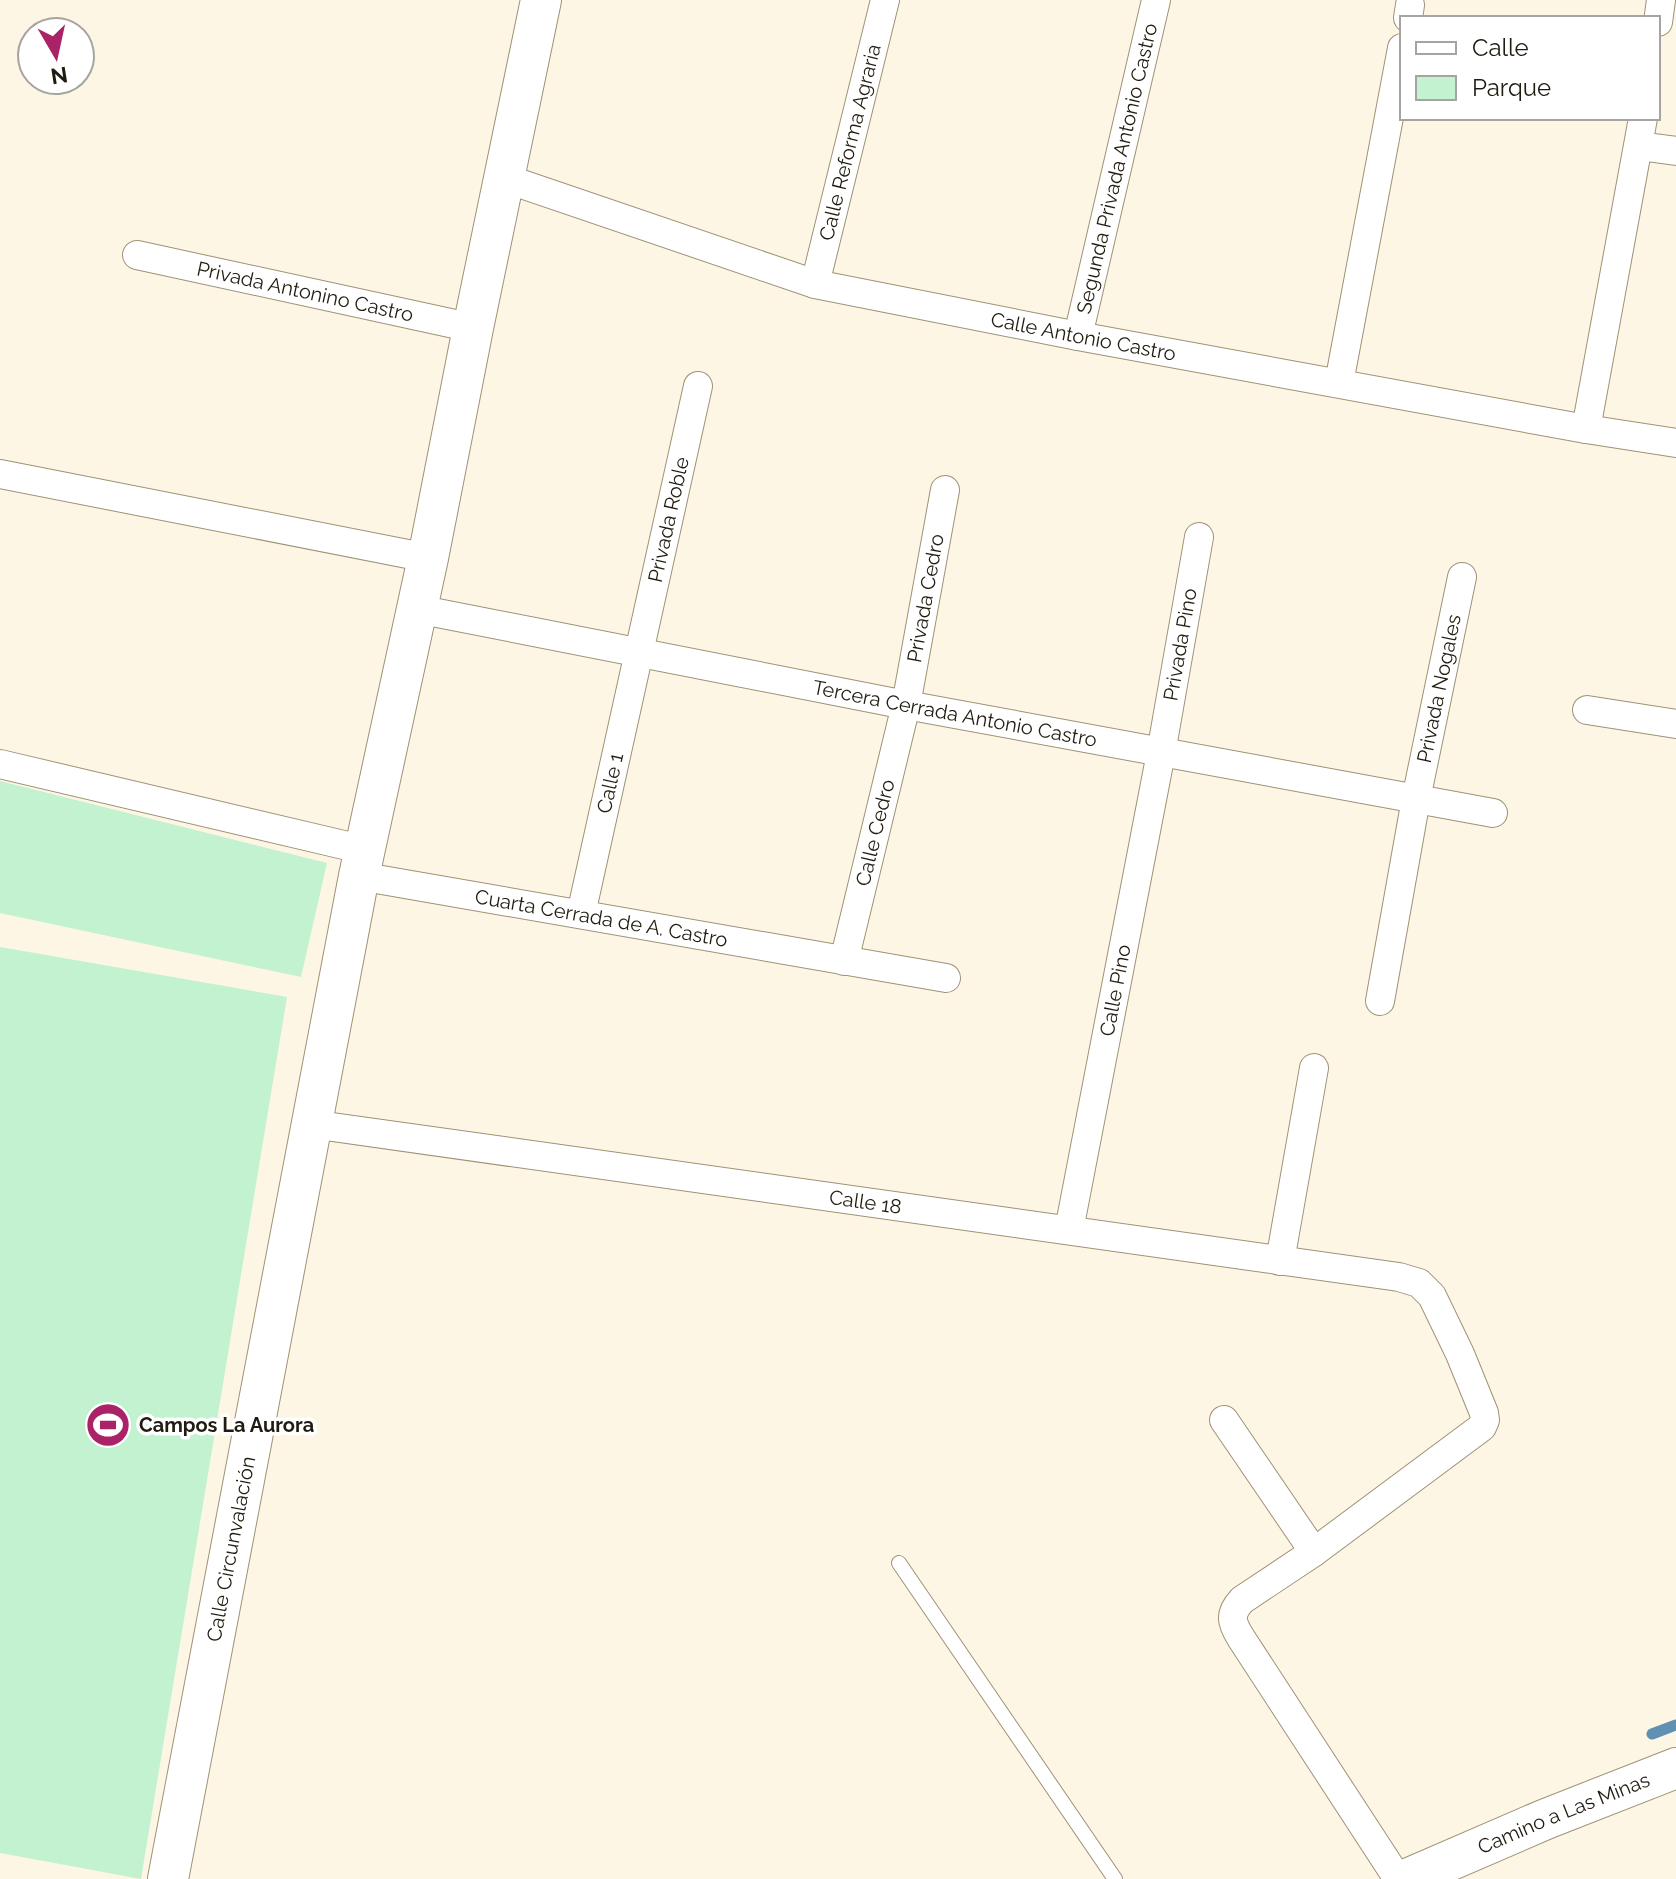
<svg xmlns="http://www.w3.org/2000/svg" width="1676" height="1879" viewBox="0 0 1676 1879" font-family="Raleway,sans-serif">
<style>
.green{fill:#c2f2d0}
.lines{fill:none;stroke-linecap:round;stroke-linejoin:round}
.stream{stroke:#6090b4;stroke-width:11}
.lane-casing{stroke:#9e9277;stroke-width:16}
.street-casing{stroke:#9e9277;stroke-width:30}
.secondary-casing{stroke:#9e9277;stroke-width:42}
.lane{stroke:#fff;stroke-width:14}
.street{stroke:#fff;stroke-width:28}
.secondary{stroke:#fff;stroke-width:40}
.labels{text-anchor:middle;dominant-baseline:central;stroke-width:7;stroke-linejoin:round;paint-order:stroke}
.street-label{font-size:20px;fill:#201c11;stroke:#fff}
.poi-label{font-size:20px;font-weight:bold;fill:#201c11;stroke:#fff;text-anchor:start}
</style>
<rect width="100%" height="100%" fill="#fef6e4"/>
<g class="green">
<path d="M0,781L327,863L301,977L0,913Z"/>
<path d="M0,947L287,997L141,1879L0,1853Z"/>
</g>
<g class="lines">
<path class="stream" d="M1652,1734L1676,1725"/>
<g class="lane-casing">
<path id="lane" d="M899,1563L1115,1879"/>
</g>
<g class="street-casing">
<g id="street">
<path d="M1408,18L1410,5"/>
<path d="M1658,22L1661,0"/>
<path d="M1639,146L1676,151"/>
<path id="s1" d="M504,178L815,284L1078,336L1586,429L1676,443"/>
<path id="s2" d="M137,255L473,328"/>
<path id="s3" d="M815,284L885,0"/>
<path id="s4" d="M1078,336L1156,0"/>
<path d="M1339,383L1402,48"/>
<path d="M1586,429L1643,118"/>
<path d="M0,474L428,558"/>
<path id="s5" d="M417,609L906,705L1493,813"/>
<path d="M1587,710L1676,724"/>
<path d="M0,764L365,850"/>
<path id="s6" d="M359,876L946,978"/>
<path id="s7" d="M581,914L698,386"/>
<path id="s8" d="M844,961L906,705L945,490"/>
<path id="s9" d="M1380,1001L1416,799L1462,577"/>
<path id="s10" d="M311,1124L1399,1277L1419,1283L1432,1296L1460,1354L1484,1413L1485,1420L1482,1427L1314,1552L1242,1600C1229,1614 1231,1622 1241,1638L1398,1879"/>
<path id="s11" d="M1069,1230L1161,753L1199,537"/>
<path d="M1280,1261L1314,1068"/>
<path d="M1224,1420L1314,1552"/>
</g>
</g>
<g class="secondary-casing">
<g id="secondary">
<path id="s12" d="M168,1879L359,876L428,558L473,328L541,0"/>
<path id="s13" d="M1407,1879L1546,1819L1676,1768"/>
</g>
</g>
<use href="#lane" class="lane"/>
<use href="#street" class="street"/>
<use href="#secondary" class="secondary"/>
</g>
<defs>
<g id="stadium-disc" transform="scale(2.3)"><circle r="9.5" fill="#ab2367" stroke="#fff"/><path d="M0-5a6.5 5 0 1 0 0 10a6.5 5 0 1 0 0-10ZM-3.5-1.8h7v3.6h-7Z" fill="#fff"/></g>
</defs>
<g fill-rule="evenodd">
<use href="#stadium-disc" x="108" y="1425"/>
</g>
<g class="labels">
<g class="street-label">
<text stroke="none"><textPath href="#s3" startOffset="146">Calle Reforma Agraria</textPath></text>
<text stroke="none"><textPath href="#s4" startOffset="172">Segunda Privada Antonio Castro</textPath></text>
<text stroke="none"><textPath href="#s2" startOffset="172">Privada Antonino Castro</textPath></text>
<text stroke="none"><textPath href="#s1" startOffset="602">Calle Antonio Castro</textPath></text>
<text stroke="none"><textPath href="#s7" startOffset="404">Privada Roble</textPath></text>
<text stroke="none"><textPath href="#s8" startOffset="372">Privada Cedro</textPath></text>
<text stroke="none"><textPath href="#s11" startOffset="596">Privada Pino</textPath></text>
<text stroke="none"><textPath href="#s9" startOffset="318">Privada Nogales</textPath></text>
<text stroke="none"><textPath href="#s5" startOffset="548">Tercera Cerrada Antonio Castro</textPath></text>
<text stroke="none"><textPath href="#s7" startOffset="134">Calle 1</textPath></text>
<text stroke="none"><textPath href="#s8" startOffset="132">Calle Cedro</textPath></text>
<text stroke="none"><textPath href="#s6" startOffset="246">Cuarta Cerrada de A. Castro</textPath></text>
<text stroke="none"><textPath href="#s11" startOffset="244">Calle Pino</textPath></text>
<text stroke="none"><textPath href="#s10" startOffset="560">Calle 18</textPath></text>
<text stroke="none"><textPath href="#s12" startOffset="336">Calle Circunvalación</textPath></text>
<text stroke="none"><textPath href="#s13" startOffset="170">Camino a Las Minas</textPath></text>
</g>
<g class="poi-label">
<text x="139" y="1425">Campos La Aurora</text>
</g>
</g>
<rect x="1400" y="16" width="260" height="104" fill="#ffffff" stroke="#a6a4a0" stroke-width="2"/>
<rect x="1416" y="42" width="40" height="12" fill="#ffffff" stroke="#a6a4a0" stroke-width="2"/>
<text x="1472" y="56" font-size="24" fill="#201c11">Calle</text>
<rect x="1416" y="76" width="40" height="24" fill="#c2f2d0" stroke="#a6a4a0" stroke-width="2"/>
<text x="1472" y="96" font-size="24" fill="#201c11">Parque</text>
<g transform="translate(56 56) rotate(171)"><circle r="38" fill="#ffffff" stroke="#a6a4a0" stroke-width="2"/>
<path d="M0-6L14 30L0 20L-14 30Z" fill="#ab2367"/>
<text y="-12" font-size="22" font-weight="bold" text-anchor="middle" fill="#201c11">N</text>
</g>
</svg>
